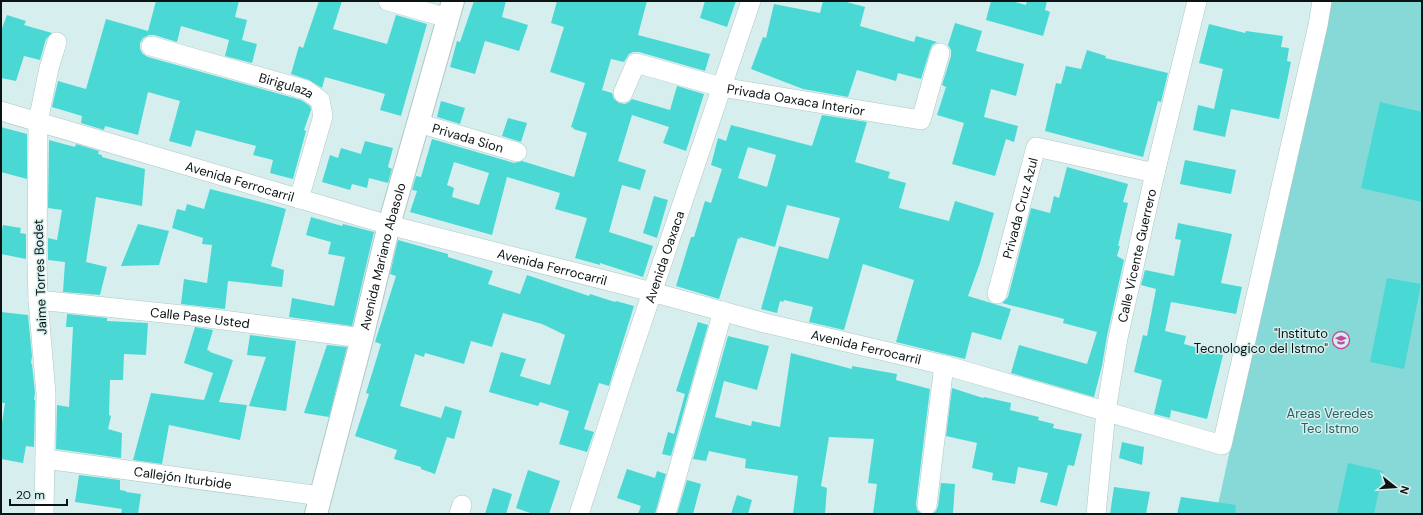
<svg xmlns="http://www.w3.org/2000/svg" width="1423" height="515" viewBox="0 0 1423 515" font-family="'DM Sans',sans-serif">
<style>
.green{fill:#86d9d6}
.building{fill:#4ad8d4;fill-rule:evenodd}
.lines{fill:none;stroke-linecap:round;stroke-linejoin:round}
.minor-casing{stroke:#afc7c6;stroke-width:20}
.tertiary-casing{stroke:#afc7c6;stroke-width:24}
.minor{stroke:#fff;stroke-width:19}
.tertiary{stroke:#fff;stroke-width:22}
.labels{text-anchor:middle;dominant-baseline:central;stroke-width:3;stroke-linejoin:round;paint-order:stroke}
.street-label{font-size:13px;fill:#0b1413;stroke:#d6efee}
.poi-label{font-size:13px;fill:#0b1413;stroke:#d6efee;text-anchor:end}
.park-label{font-size:13px;fill:#286160;stroke:#d6efee}
</style>
<rect width="100%" height="100%" fill="#d6efee"/>
<path class="green" d="M1328,1H1422V514H1216Z"/>
<g class="building">
<path d="M156,1H239L235,17L247,20L242,40L257,44L252,63L225,56L229,40L181,26L177,42L154,35H149L143,38L140,43V49L143,54L148,57L301,100L310,106L311,110L304,130L306,131L293,179L270,173L273,160L253,155L256,146L196,130L191,147L169,141L180,101L148,92L138,135L105,126L104,130L81,123L82,116L52,107L58,81L86,89L106,19L148,31Z"/>
<path d="M319,1H342L333,29L387,44L396,15L427,24L401,116L380,110L385,94L325,77L322,88L309,80L291,74L299,46L303,48Z"/>
<path d="M474,1H506L502,17L528,25L519,51L485,41L475,74L450,67L457,41L460,42Z"/>
<path d="M557,1H647L638,35L710,54L705,71L639,52H633L629,54L624,62L611,59L602,90L612,93L614,99L619,103L625,104L629,102L632,99L670,110L677,86L704,94L686,151L663,143L669,127L632,115L618,161L646,170L640,190L622,185L609,232L653,246L643,277L600,263V265L575,258L587,218L555,209L560,193L507,177L492,235L410,212L417,191L412,190L416,176L421,177L432,139L514,163L522,161L574,177L587,133L573,129L574,128L571,127L585,83L550,72L564,27L551,23ZM454,162L489,173L479,205L452,197L454,188L447,185Z"/>
<path d="M705,1H736L727,27L700,18Z"/>
<path d="M823,1H843L865,7L860,26L914,42L916,36L937,42L932,45L930,50L921,79L898,73L896,81L857,70L848,97L803,89L751,69L763,37L766,38L774,4L820,13Z"/>
<path d="M991,1H1011L1026,5L1027,1H1047L1045,10L1050,12L1043,36L986,20Z"/>
<path d="M7,15L26,21L24,25L52,33L46,39L40,60L24,56L16,81L1,78V31Z"/>
<path d="M955,23L982,31L976,51L1024,64L1016,96L991,89L984,117L1018,126L1014,142L1006,139L995,176L952,164L964,123L937,115L946,87L942,85L951,56V50L948,45Z"/>
<path d="M1209,24L1245,33L1246,31L1283,36L1281,47L1289,48L1287,61L1291,62L1279,119L1231,109L1225,137L1193,130L1198,105L1214,109L1223,69L1199,63Z"/>
<path d="M1087,50L1106,56L1105,58L1168,73L1161,102L1158,101L1143,157L1045,131L1056,83L1061,84L1066,66L1081,69Z"/>
<path d="M441,101L465,108L460,124L437,117Z"/>
<path d="M1380,102L1422,112V202L1361,188Z"/>
<path d="M822,115L867,122L855,162L890,172L888,178L906,183L899,208L949,221L955,201L994,213L980,263L968,296L1011,309L1001,340L972,332L965,359L896,342L914,280L863,264L844,330L809,322L813,307L784,300L783,302L780,301L777,313L761,309L779,246L828,259L840,218L787,205L775,247L740,237V239L738,238L719,299L676,286L691,237H694L705,201L711,203L722,169L711,165L718,138L726,141L731,125L812,146ZM748,147L776,155L767,187L738,178Z"/>
<path d="M508,118L527,123L521,142L502,136Z"/>
<path d="M1,127L27,134V179L1,172Z"/>
<path d="M49,140L75,147L76,144L99,151L98,154L102,155V157L145,169L142,206L96,197L86,262L107,267L100,295L63,292L65,262L48,260V238L57,240L62,210L48,208Z"/>
<path d="M365,141L393,148L388,167L392,169L388,183L369,178L367,188L352,184L350,190L322,182L330,155L338,158L341,148L361,154Z"/>
<path d="M1185,160L1236,170L1231,194L1180,184Z"/>
<path d="M1067,167L1128,184L1123,202L1128,203L1124,220L1118,246H1120L1117,256L1124,260L1107,336L1102,366L1094,397L1011,373L1019,345L1087,364L1097,332L1063,323L1064,319L1002,303L1008,297L1031,208L1050,213L1054,196L1059,198Z"/>
<path d="M210,189L257,201L286,209L271,266L284,270L282,287L228,281L225,309L181,304L184,279L207,283L212,245L202,244L203,238L172,228L177,209L185,211L187,204L204,209Z"/>
<path d="M654,196L668,200L657,238L643,233Z"/>
<path d="M311,217L342,226L343,224L374,232L352,326L289,317L292,298L334,306L345,257L328,254L331,242L306,235Z"/>
<path d="M1178,223L1232,234L1221,283L1242,287L1236,314L1171,302L1165,331L1186,336L1184,344L1223,355L1207,419L1171,410L1170,418L1154,414L1162,380L1134,372L1143,335L1147,336L1156,289L1141,285L1145,270L1174,276L1181,240L1175,239Z"/>
<path d="M138,224L169,231L159,265L121,266Z"/>
<path d="M3,225L21,228L20,233L26,234V259L1,254V233Z"/>
<path d="M398,240L448,254V257L493,271L488,284L520,294L527,275L589,296L590,294L615,302L616,301L634,306L609,386L599,383L584,429L594,432L587,452L559,444L569,411L540,402L538,406L489,392L501,352L526,359L520,376L550,385L565,335L542,324L503,313L492,347L471,341L464,364L425,353L424,357L415,354L400,406L441,418L445,406L462,411L454,439L447,437L435,474L421,469V467L394,459L397,450L355,436L369,394L366,393L381,344L375,342L396,276L390,274Z"/>
<path d="M1387,278L1421,284L1404,369L1370,362Z"/>
<path d="M1,312L28,315L32,356L31,363L32,364L35,393L34,400H35L34,447L26,446L23,463L1,459V430L5,403H1Z"/>
<path d="M67,314L107,318V321L148,323L146,355L124,354L123,380H110L109,415L111,416L108,429L122,433L121,458L56,449L57,405L69,407L73,327H66Z"/>
<path d="M698,322L708,325L671,456L662,454L668,432L674,434L685,394L676,391Z"/>
<path d="M195,327L213,330L207,350L210,351V352L233,360L219,402L247,405L240,440L169,425L162,464L133,460L151,393L204,400L213,373L184,363Z"/>
<path d="M250,335L296,341L286,411L249,406L266,357L247,355Z"/>
<path d="M728,336L769,346L757,390L724,381L715,417L751,426L752,421L780,427L791,353L852,369V366L897,374L896,380L930,389L916,504L917,510L921,514H873L877,484L868,483L874,439L829,437L821,486L827,488L825,514H793L798,476L745,468L746,459L709,451L706,461L693,459Z"/>
<path d="M327,345L347,347L329,417L304,413Z"/>
<path d="M952,388L983,398L984,397L1011,403L1010,410L1039,417L1038,420L1054,424L1053,428L1082,434L1074,466L1068,465L1057,506L1040,502L1048,473L1018,467L1015,484L992,480L993,473L972,468L977,443L946,436Z"/>
<path d="M1122,442L1144,447L1142,465L1119,458Z"/>
<path d="M1348,463L1383,471L1374,514H1337Z"/>
<path d="M627,469L655,478L657,471L666,474L655,514H638L641,506L617,498Z"/>
<path d="M528,470L560,481L549,514H533L516,508Z"/>
<path d="M79,475L120,480V490L126,491V492L141,494L138,514H121L122,509L75,502Z"/>
<path d="M687,480L701,484L693,514H677Z"/>
<path d="M941,483L955,484L953,514H933L936,511L938,506Z"/>
<path d="M1114,487L1150,492L1146,514H1110Z"/>
<path d="M493,488L512,494L506,514H485Z"/>
<path d="M737,495L752,500L748,514H731Z"/>
<path d="M1181,497L1236,505L1235,514H1177Z"/>
</g>
<g class="lines">
<g class="minor-casing">
<g id="minor">
<path d="M388,1L448,18"/>
<path id="s1" d="M151,46L306,90L320,100L323,116L299,199"/>
<path id="s2" d="M623,93L636,63L721,87L921,120L940,53"/>
<path id="s3" d="M1,111L389,225L652,292L765,323L944,365L1222,445L1318,25L1322,1"/>
<path id="s4" d="M418,123L517,152"/>
<path id="s5" d="M997,294L1036,147L1155,173"/>
<path id="s6" d="M38,300L192,316L362,338"/>
<path id="s7" d="M45,459L321,496"/>
<path d="M927,505L944,365"/>
<path d="M44,514L46,394L38,300L37,262L38,122L49,68L57,42"/>
<path d="M459,514L462,505"/>
<path id="s8" d="M579,514L622,381L751,1"/>
<path d="M666,514L723,311"/>
<path id="s9" d="M1096,514L1106,411L1118,338L1155,173L1197,1"/>
</g>
</g>
<g class="tertiary-casing">
<g id="tertiary">
<path id="s10" d="M316,514L362,338L389,225L453,1"/>
</g>
</g>
<use href="#minor" class="minor"/>
<use href="#tertiary" class="tertiary"/>
</g>
<defs>
<g id="university-ring" transform="scale(0.9)"><circle r="9.5" fill="#d6efee" stroke="#c44a9d" stroke-width="1.5"/><path d="M0-5L7-2L0 1L-7-2ZM-4 1L0 2.5L4 1V4Q0 6-4 4Z" fill="#c44a9d"/></g>
</defs>
<g fill-rule="evenodd">
<use href="#university-ring" x="1341" y="340"/>
</g>
<g class="labels">
<g class="street-label">
<text stroke="none"><textPath href="#s1" startOffset="141">Birigulaza</textPath></text>
<text stroke="none"><textPath href="#s2" startOffset="197">Privada Oaxaca Interior</textPath></text>
<text stroke="none"><textPath href="#s4" startOffset="52">Privada Sion</textPath></text>
<text stroke="none"><textPath href="#s3" startOffset="249">Avenida Ferrocarril</textPath></text>
<text stroke="none"><textPath href="#s5" startOffset="89">Privada Cruz Azul</textPath></text>
<text stroke="none"><textPath href="#s9" startOffset="262">Calle Vicente Guerrero</textPath></text>
<text stroke="none"><textPath href="#s10" startOffset="266">Avenida Mariano Abasolo</textPath></text>
<text stroke="none"><textPath href="#s8" startOffset="271">Avenida Oaxaca</textPath></text>
<text stroke="none"><textPath href="#s3" startOffset="573">Avenida Ferrocarril</textPath></text>
<text transform="translate(40 277) rotate(-92)">Jaime Torres Bodet</text>
<text stroke="none"><textPath href="#s6" startOffset="163">Calle Pase Usted</textPath></text>
<text stroke="none"><textPath href="#s3" startOffset="897">Avenida Ferrocarril</textPath></text>
<text stroke="none"><textPath href="#s7" startOffset="139">Callejón Iturbide</textPath></text>
</g>
<g class="poi-label">
<text x="1328" y="333">"Instituto<tspan x="1328" dy="15">Tecnologico del Istmo"</tspan></text>
</g>
<g class="park-label">
<text x="1330" y="413">Areas Veredes<tspan x="1330" dy="15">Tec Istmo</tspan></text>
</g>
</g>
<rect width="1423" height="515" fill="none" stroke="#0b1413" stroke-width="4"/>
<g transform="translate(1395 487) rotate(107)" stroke="#d6efee" stroke-width="3" paint-order="stroke">
<path d="M0-3L7 15L0 10L-7 15Z" fill="#0b1413"/>
<text y="-6" font-size="11" font-weight="bold" text-anchor="middle" fill="#0b1413">N</text>
</g>
<path d="M10 499v6h57v-6" fill="none" stroke="#0b1413" stroke-width="2"/>
<text x="16" y="499" font-size="12" fill="#0b1413" stroke="#d6efee" stroke-width="3" paint-order="stroke">20 m</text>
</svg>
